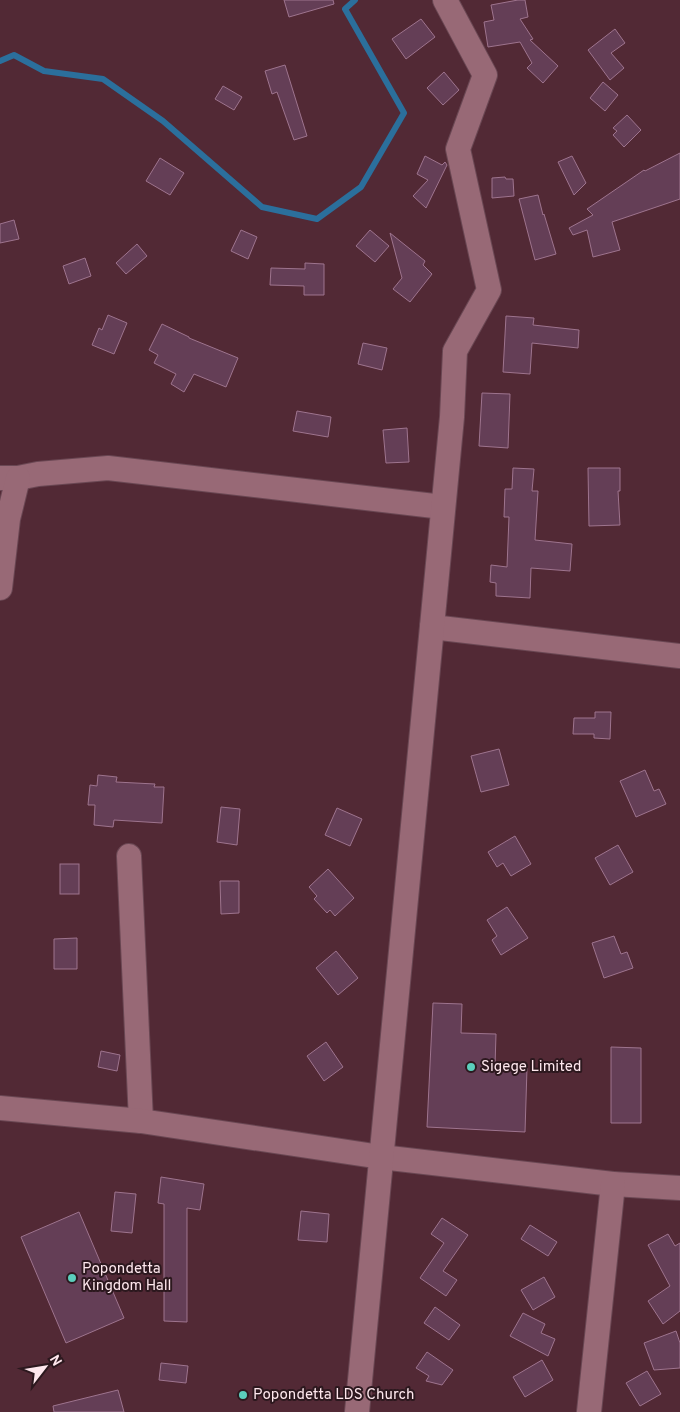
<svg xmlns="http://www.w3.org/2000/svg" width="680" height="1412" viewBox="0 0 680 1412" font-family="Overpass,sans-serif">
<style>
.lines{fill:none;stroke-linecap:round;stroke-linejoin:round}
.stream{stroke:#2b6f9c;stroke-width:6}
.building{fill:#643e56;stroke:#9e748e}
.minor-casing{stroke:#6a4753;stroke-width:26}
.minor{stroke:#986976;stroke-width:24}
.poi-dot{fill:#5bcebc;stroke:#2c181e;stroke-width:2}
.labels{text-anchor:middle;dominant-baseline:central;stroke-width:4;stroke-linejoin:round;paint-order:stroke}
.poi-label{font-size:15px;fill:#fee7ed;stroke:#2c181e;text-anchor:start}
</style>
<rect width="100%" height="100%" fill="#522935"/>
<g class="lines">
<path class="stream" d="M0,61L14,55L44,71L103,79L163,121L262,207L317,219L361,187L404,113L345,9L355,0"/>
</g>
<g class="building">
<path d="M284,0H333L334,4L289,17Z"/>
<path d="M518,0H525L528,17L520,19L533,39L530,40L558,66L543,83L527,68L532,63L520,42L488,47L484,22L494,20L491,5Z"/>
<path d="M421,19L435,37L406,59L392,39Z"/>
<path d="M615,29L625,43L611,53L624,68L610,80L588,50Z"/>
<path d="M285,65L307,136L294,140L277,92L272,94L265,71Z"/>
<path d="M444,72L459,90L443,105L427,88Z"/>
<path d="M603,82L618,95L605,111L590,98Z"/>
<path d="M223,86L242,97L234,110L215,99Z"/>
<path d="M627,115L641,130L624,147L613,135L617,131L613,128Z"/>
<path d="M680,153V199L612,222L620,250L593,257L587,230L573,235L569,228L593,215L587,209L644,170L645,171Z"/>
<path d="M425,156L442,165L445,162L447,165L426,208L413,196L428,180L417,174Z"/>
<path d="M572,156L586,183L574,195L558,162Z"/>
<path d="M160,158L184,173L170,195L146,181Z"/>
<path d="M505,177L506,179H513L514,196L492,198V178Z"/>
<path d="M538,195L543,215L544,214L556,254L535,260L519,199Z"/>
<path d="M14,220L19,239L0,243V224Z"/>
<path d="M241,230L257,237L248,259L231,251Z"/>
<path d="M370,230L389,246L375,262L356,246Z"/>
<path d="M390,233L425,261L423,265L432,274L410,302L393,289L402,278Z"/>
<path d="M137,244L147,256L126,274L116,263Z"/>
<path d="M85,258L91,276L69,284L63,266Z"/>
<path d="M305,263L324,264V295H304V286L270,285L271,268L305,269Z"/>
<path d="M108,315L127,323L114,354L92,345L99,328L102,330Z"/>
<path d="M506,316L534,318L533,325L579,330L578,348L532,343L530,374L503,372Z"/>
<path d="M162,324L189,337V338L238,358L226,387L194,374L184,392L171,384L176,374L154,363L158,355L149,350Z"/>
<path d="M363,343L387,348L382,370L358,364Z"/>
<path d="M482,393L510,394L508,448L479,446Z"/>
<path d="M297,411L331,417L328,437L293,431Z"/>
<path d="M407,428L409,462L386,463L383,430Z"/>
<path d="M513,468L534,469L532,491H538L535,540L572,544L570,571L531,568L530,598L496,596V583L490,582L491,565L507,567L509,517H504L505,489H512Z"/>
<path d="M588,468H620V491H618L620,525L589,526Z"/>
<path d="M595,712H611L610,739L594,738V734H573L574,718H595Z"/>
<path d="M499,749L509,785L481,792L471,756Z"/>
<path d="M645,770L654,791L659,789L666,804L636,817L620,781Z"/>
<path d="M98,775L117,777L116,782L155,784L154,787H164L162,823L114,820L113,827L94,825L95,805H88L90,785L97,786Z"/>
<path d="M221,807L240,809L237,845L217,842Z"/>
<path d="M337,808L362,819L350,846L325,835Z"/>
<path d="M515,836L531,864L511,876L503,863L497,867L488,852Z"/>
<path d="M618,845L633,872L610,885L595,858Z"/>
<rect x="60" y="864" width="19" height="30"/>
<path d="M328,869L354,898L335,916L330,910L327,913L314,899L317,896L309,887Z"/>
<path d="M220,881H239V913L221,914Z"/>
<path d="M507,907L528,938L501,955L492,940L497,936L487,920Z"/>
<path d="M614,936L621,954L627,952L633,968L604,978L592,943Z"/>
<path d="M77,938V969H54V939Z"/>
<path d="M336,951L358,978L338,995L316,968Z"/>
<path d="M433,1003L462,1004L461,1033L496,1034L495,1066L527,1068L525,1132L427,1127Z"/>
<path d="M326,1042L343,1067L324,1081L307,1056Z"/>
<path d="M611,1047L641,1048V1123H611Z"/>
<path d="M101,1051L120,1055L117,1071L98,1067Z"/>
<path d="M161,1177L204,1184L200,1210L187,1208V1322L164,1321V1204L158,1203Z"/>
<path d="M115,1192L136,1194L132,1233L111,1231Z"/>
<path d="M301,1211L329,1214L327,1242L298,1240Z"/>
<path d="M79,1212L124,1318L66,1343L21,1237Z"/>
<path d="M442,1218L468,1235L443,1271L457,1280L446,1296L420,1278L444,1243L431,1234Z"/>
<path d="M530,1225L557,1242L548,1256L521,1239Z"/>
<path d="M668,1234L675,1246L680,1243V1311L663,1324L648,1301L670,1286L648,1245Z"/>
<path d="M544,1277L555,1297L533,1310L521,1290Z"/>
<path d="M435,1307L460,1325L449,1340L424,1323Z"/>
<path d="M523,1313L545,1324L541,1333L555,1339L548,1356L510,1336Z"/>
<path d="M676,1331L680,1343V1368L654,1370L644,1343Z"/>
<path d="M427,1352L453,1370L442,1385L426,1381L429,1376L416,1368Z"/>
<path d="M542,1360L553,1380L525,1397L513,1377Z"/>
<path d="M161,1363L188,1366L186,1383L159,1380Z"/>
<path d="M647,1371L661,1394L640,1406L626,1383Z"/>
<path d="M118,1390L124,1412H54L53,1406Z"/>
</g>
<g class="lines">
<g class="minor-casing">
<g id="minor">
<path d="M0,478H18L38,474L108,468L443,507"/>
<path d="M0,588L8,519L18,478"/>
<path d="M432,627L680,656"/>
<path d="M129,856L141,1121"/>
<path d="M0,1108L141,1121L381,1157L613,1184L680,1188"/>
<path d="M357,1412L452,417L455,351L489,290L458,149L485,75L445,0"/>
<path d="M589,1412L613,1184"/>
</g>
</g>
<use href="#minor" class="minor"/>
</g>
<g class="poi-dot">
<circle cx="471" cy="1067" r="5"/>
<circle cx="72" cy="1278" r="5"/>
<circle cx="243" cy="1395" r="5"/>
</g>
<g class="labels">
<g class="poi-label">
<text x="481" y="1067">Sigege Limited</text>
<text x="82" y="1269">Popondetta<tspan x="82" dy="17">Kingdom Hall</tspan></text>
<text x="253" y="1395">Popondetta LDS Church</text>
</g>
</g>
<g transform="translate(45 1367) rotate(59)" stroke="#2c181e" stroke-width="4" paint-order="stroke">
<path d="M0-4L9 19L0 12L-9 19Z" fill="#fee7ed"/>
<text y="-8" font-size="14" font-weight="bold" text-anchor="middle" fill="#fee7ed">N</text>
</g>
</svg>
